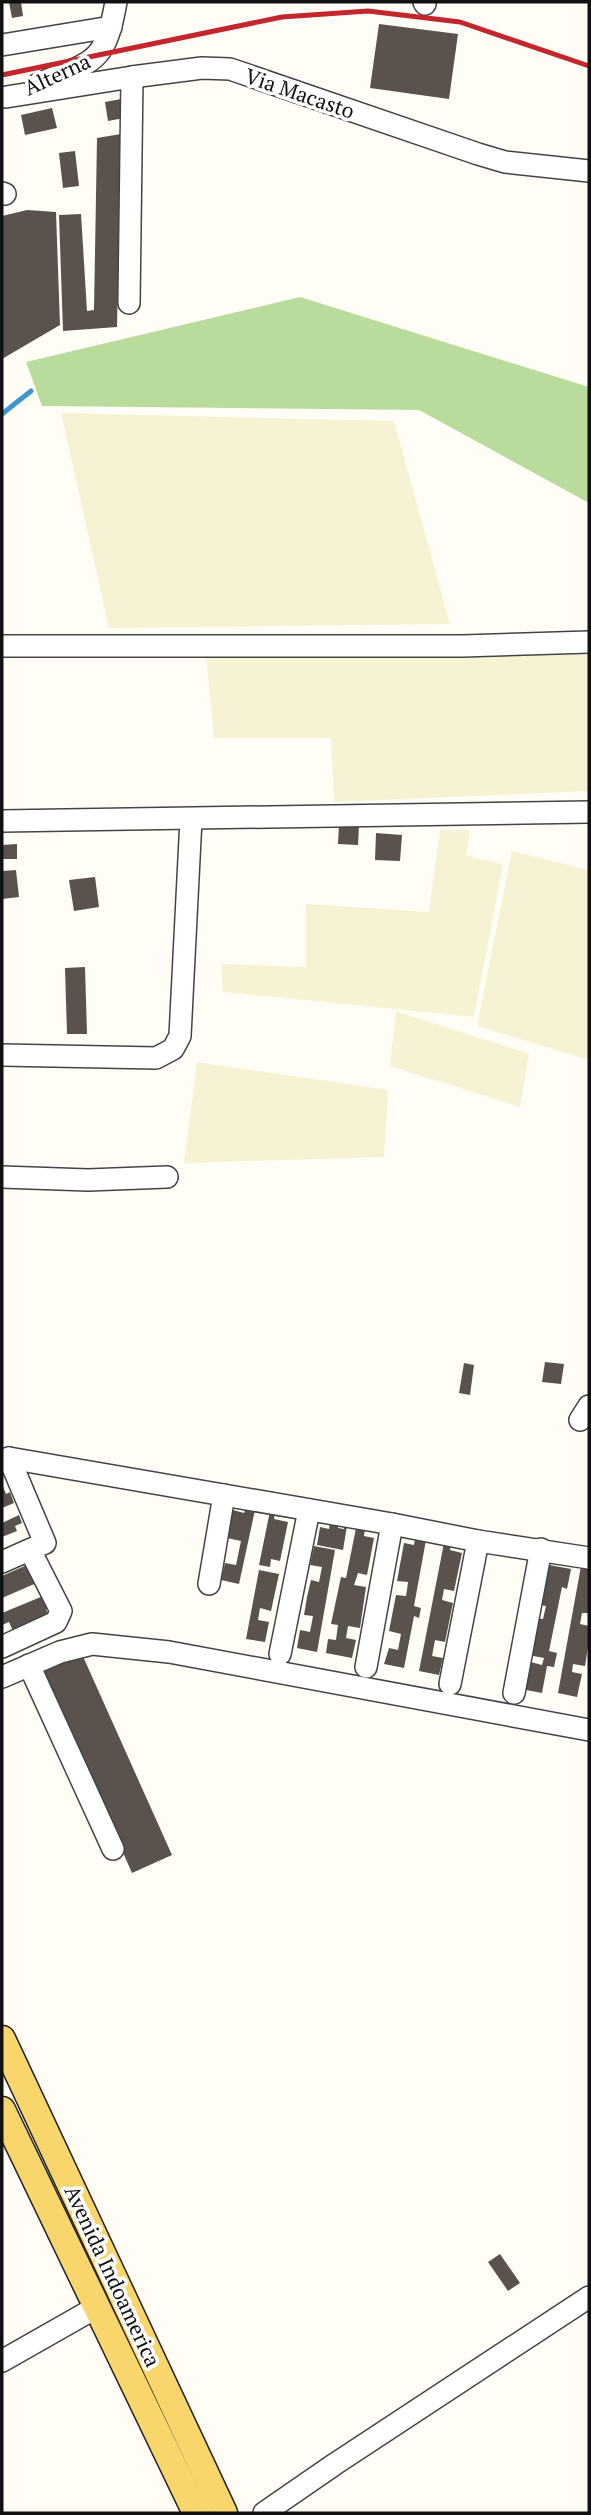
<svg xmlns="http://www.w3.org/2000/svg" width="591" height="2515" viewBox="0 0 591 2515" font-family="'PT Serif',serif">
<style>
.farmland{fill:#f6f3d4}
.forest{fill:#b9dc9c}
.lines{fill:none;stroke-linecap:round;stroke-linejoin:round}
.stream{stroke:#3f96cf;stroke-width:5}
.building{fill:#5a524d}
.minor-casing{stroke:#444;stroke-width:24}
.major-casing{stroke:#222;stroke-width:29}
.minor{stroke:#fff;stroke-width:21}
.major{stroke:#f9d66b;stroke-width:26}
.rail{stroke:#c4262e;stroke-width:5}
.labels{text-anchor:middle;dominant-baseline:central;stroke-width:7;stroke-linejoin:round;paint-order:stroke}
.street-label{font-size:21px;fill:#111;stroke:#fff}
</style>
<rect width="100%" height="100%" fill="#fffdf5"/>
<g class="farmland">
<path d="M61,413L394,421L450,624L109,628Z"/>
<path d="M589,637V791L334,802L331,738H214L206,655Z"/>
<path d="M440,830H470L466,856L503,864L474,1017L223,992L221,964L306,967V904L429,912Z"/>
<path d="M512,851L589,870V1060L477,1026Z"/>
<path d="M396,1011L529,1054L520,1107L390,1066Z"/>
<path d="M197,1062L388,1090L384,1157L184,1163Z"/>
</g>
<path class="forest" d="M300,297L589,387V503L419,410L42,406L26,362Z"/>
<g class="lines">
<path class="stream" d="M2,414L31,391"/>
</g>
<g class="building">
<path d="M9,2H21L23,16L12,18Z"/>
<path d="M379,24L458,34L449,99L370,88Z"/>
<path d="M121,99L124,118L108,121L105,102Z"/>
<path d="M52,108L57,128L25,135L21,115Z"/>
<path d="M121,134L117,327L63,331L59,215L81,214L87,311L94,310L97,138Z"/>
<path d="M75,151L79,186L63,188L59,153Z"/>
<path d="M27,210L56,212L60,325L2,359V216Z"/>
<path d="M339,824L359,825L358,845L338,844Z"/>
<path d="M376,833L402,835L400,861L375,860Z"/>
<path d="M17,844V859H2V845Z"/>
<path d="M16,870L19,897L2,899V871Z"/>
<path d="M95,877L99,907L74,911L69,880Z"/>
<path d="M85,967L87,1034H67L65,968Z"/>
<path d="M545,1362L564,1364L561,1384L542,1382Z"/>
<path d="M464,1363L474,1365L470,1395L459,1393Z"/>
<path d="M2,1484L6,1494L10,1492L14,1503L2,1508Z"/>
<path d="M246,1507L255,1510L239,1584L221,1580L225,1563L236,1565L241,1541L227,1538L233,1510L244,1513Z"/>
<path d="M270,1511L275,1512L274,1519L288,1522L280,1561L271,1559L270,1567L259,1565Z"/>
<path d="M19,1515L22,1523L15,1526L17,1531L2,1537V1523Z"/>
<path d="M330,1522L339,1524L338,1528L344,1529V1525L347,1526L343,1550L317,1545L320,1527L329,1529Z"/>
<path d="M356,1528L365,1529L364,1536L374,1538L367,1575L358,1573L354,1585L366,1587L360,1628L348,1626L346,1638L356,1640L352,1658L326,1653L328,1639L336,1640L338,1625L331,1624L341,1577L346,1578Z"/>
<path d="M415,1539L426,1540L414,1606L421,1608L419,1618L414,1616L404,1668L384,1664L389,1648L398,1650L401,1634L389,1631L396,1595L406,1596L407,1590L408,1582L397,1581L404,1543L414,1545Z"/>
<path d="M444,1543L451,1544L450,1550L462,1553L454,1591L444,1589L442,1600L453,1603L445,1642L435,1640L432,1656L443,1658L439,1675L419,1671Z"/>
<path d="M314,1546L335,1550L317,1652L297,1648L300,1630L310,1632L313,1616L304,1615L307,1597L311,1580L319,1582L322,1567L310,1565Z"/>
<path d="M544,1564L571,1569L567,1589L562,1587L549,1651L557,1653L554,1667L547,1666L542,1693L521,1689L527,1661L542,1665L544,1658L528,1655L536,1618L543,1619L546,1606L535,1604Z"/>
<path d="M27,1565L39,1582L2,1598V1576Z"/>
<path d="M581,1566L589,1568V1613H582L580,1624L589,1626V1641L585,1666L573,1664L572,1672L582,1674L577,1697L558,1693Z"/>
<path d="M259,1570L279,1574L271,1611L260,1608L258,1620L269,1622L265,1642L246,1639Z"/>
<path d="M48,1594L54,1606L46,1609L49,1616L13,1631L9,1622L2,1625V1613Z"/>
<path d="M81,1652L172,1855L132,1873L42,1669Z"/>
<path d="M500,2254L520,2283L508,2291L488,2262Z"/>
</g>
<g class="lines">
<g class="minor-casing">
<g id="minor">
<path d="M424,2L425,4"/>
<path d="M2,45L111,27"/>
<path d="M38,84C93,61 105,65 116,2"/>
<path d="M6,97L132,77L202,68L230,69L478,154L505,162L589,171"/>
<path d="M2,193L5,194"/>
<path d="M129,303L132,77"/>
<path d="M2,646H463L589,642"/>
<path d="M2,821L589,812"/>
<path d="M2,1055L156,1058L173,1049L180,1036L191,819"/>
<path d="M2,1177L88,1180L167,1177"/>
<path d="M580,1420L589,1406"/>
<path d="M2,1462L9,1458L392,1524L478,1541L589,1558"/>
<path d="M2,1562L45,1543L9,1458"/>
<path d="M209,1584L224,1495"/>
<path d="M2,1647L56,1622L61,1611L30,1550"/>
<path d="M280,1654L309,1510"/>
<path d="M29,1665L113,1849"/>
<path d="M366,1667L392,1524"/>
<path d="M2,1677L60,1652L92,1644L169,1652L589,1730"/>
<path d="M450,1684L478,1541"/>
<path d="M514,1693L541,1549"/>
<path d="M2,2361L97,2307"/>
<path d="M264,2513L335,2464L589,2297"/>
</g>
</g>
<g class="major-casing">
<g id="major">
<path d="M2,2039L224,2513"/>
<path d="M2,2110L196,2513"/>
</g>
</g>
<use href="#minor" class="minor"/>
<use href="#major" class="major"/>
<path class="rail" d="M2,75L282,17L368,11L460,22L589,66"/>
</g>
<g class="labels">
<g class="street-label">
<text transform="translate(57 74) rotate(-25)">Alterna</text>
<text transform="translate(300 93) rotate(19)">Via Macasto</text>
<text transform="translate(113 2276) rotate(65)">Avenida Indoamerica</text>
</g>
</g>
<rect width="591" height="2515" fill="none" stroke="#111111" stroke-width="7"/>
</svg>
